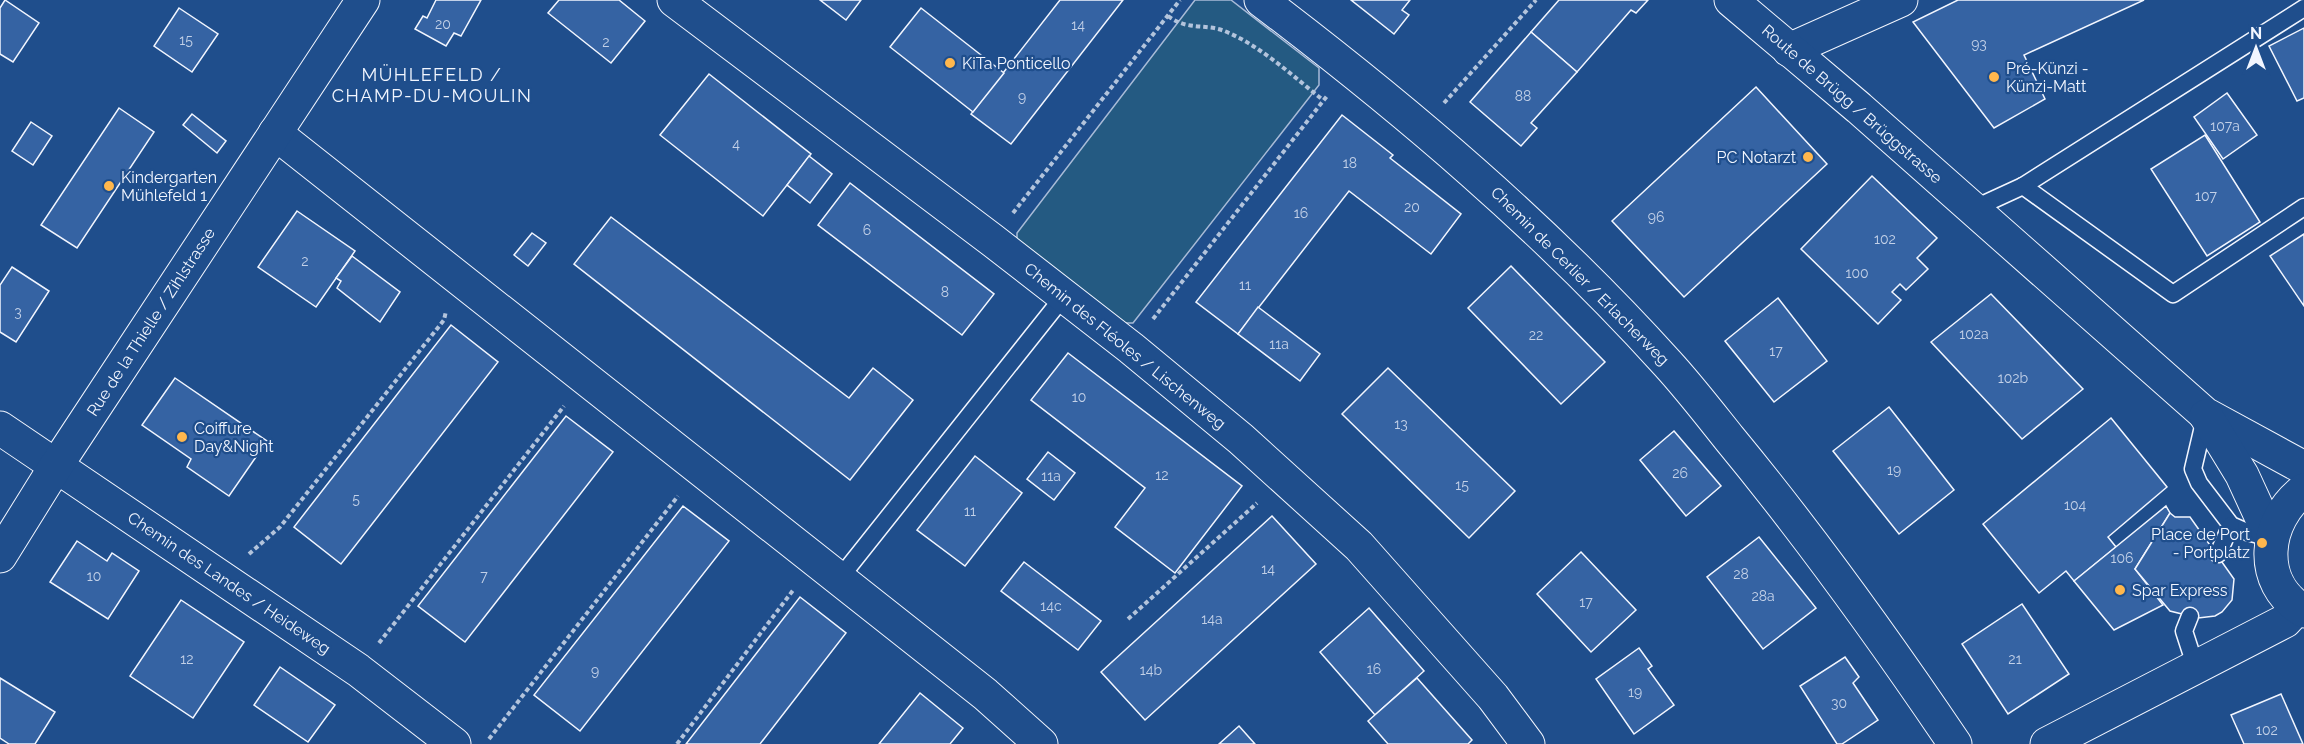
<svg xmlns="http://www.w3.org/2000/svg" width="2304" height="744" viewBox="0 0 2304 744" font-family="Raleway,sans-serif">
<style>
.green{fill:#245a82;stroke:#a8bbd7;stroke-width:1.5}
.building{fill:#3563a3;stroke:#f2f6ff;stroke-width:1.5}
.lines{fill:none;stroke-linecap:round;stroke-linejoin:round}
.lane-casing{stroke:#f2f6ff;stroke-width:19}
.street-casing{stroke:#f2f6ff;stroke-width:35}
.primary-casing{stroke:#f2f6ff;stroke-width:35}
.path{stroke:#b3c4dc;stroke-width:4;stroke-dasharray:4.5 3;stroke-linecap:butt}
.lane{stroke:#1f4e8c;stroke-width:16}
.street{stroke:#1f4e8c;stroke-width:33}
.primary{stroke:#1f4e8c;stroke-width:33}
.poi-dot{fill:#ffb74d;stroke:#1f4e8c;stroke-width:2}
.labels{text-anchor:middle;dominant-baseline:central;stroke-width:4.5;stroke-linejoin:round;paint-order:stroke}
.number-label{font-size:14px;fill:#c3d1e8}
.poi-label{font-size:16px;fill:#f2f6ff;stroke:#1f4e8c;text-anchor:start}
.street-label{font-size:16px;fill:#f2f6ff;stroke:#1f4e8c}
.neighbourhood-label{font-size:18px;letter-spacing:1.5px;fill:#f2f6ff;stroke:#1f4e8c}
</style>
<rect width="100%" height="100%" fill="#1f4e8c"/>
<path class="green" d="M1195,0H1231L1319,68V85L1133,323H1117L1017,244V233Z"/>
<g class="building">
<path d="M5,0L39,23L13,62L0,54V8Z"/>
<path d="M436,0H481L461,36L454,33L446,46L415,29L423,16L427,18Z"/>
<path d="M559,0H619L645,21L611,63L548,13Z"/>
<path d="M820,0H861L846,20Z"/>
<path d="M1060,0H1123L1011,144L971,114Z"/>
<path d="M1351,0H1410L1402,10L1409,15L1394,34Z"/>
<path d="M1559,0H1648L1636,13L1631,10L1577,72L1531,32Z"/>
<path d="M1958,0H2144L2024,55L2045,99L1994,128L1913,22Z"/>
<path d="M179,8L218,34L192,72L154,46Z"/>
<path d="M921,8L1004,73L973,112L890,47Z"/>
<path d="M2304,28V98L2297,101L2269,46Z"/>
<path d="M1531,32L1577,72L1531,123L1537,128L1521,146L1470,102Z"/>
<path d="M709,74L811,154L763,216L660,135Z"/>
<path d="M1756,87L1827,164L1684,297L1612,221Z"/>
<path d="M2227,93L2257,135L2223,159L2194,117Z"/>
<path d="M119,108L154,132L77,248L41,225Z"/>
<path d="M192,114L226,141L217,153L183,125Z"/>
<path d="M1342,115L1393,155L1390,158L1461,214L1431,254L1349,191L1238,334L1196,302Z"/>
<path d="M31,122L52,136L33,165L12,151Z"/>
<path d="M2205,135L2260,222L2207,256L2151,169Z"/>
<path d="M809,156L832,174L810,203L787,185Z"/>
<path d="M1872,176L1937,238L1917,258L1928,269L1906,290L1900,284L1892,292L1901,300L1878,324L1801,249Z"/>
<path d="M850,183L994,294L962,335L818,225Z"/>
<path d="M297,211L355,251L316,307L258,267Z"/>
<path d="M611,217L849,398L873,368L913,400L850,480L574,264Z"/>
<path d="M532,233L546,243L528,266L514,255Z"/>
<path d="M2304,234V306L2270,256Z"/>
<path d="M352,256L400,292L380,322L337,288L341,281L336,278Z"/>
<path d="M1511,266L1605,362L1561,404L1468,308Z"/>
<path d="M12,267L49,291L16,342L0,332V285Z"/>
<path d="M1991,294L2083,389L2022,439L1931,342Z"/>
<path d="M1778,298L1827,361L1774,402L1725,341Z"/>
<path d="M1258,307L1320,354L1300,381L1238,334Z"/>
<path d="M451,325L498,362L341,564L294,527Z"/>
<path d="M1068,353L1242,486L1175,573L1115,527L1145,488L1031,400Z"/>
<path d="M1388,368L1515,491L1469,538L1342,414Z"/>
<path d="M175,378L267,441L229,496L187,467L191,459L142,425Z"/>
<path d="M1889,407L1954,490L1899,534L1833,451Z"/>
<path d="M566,416L613,452L465,642L418,606Z"/>
<path d="M2111,418L2167,487L2108,537L2116,547L2074,581L2066,571L2039,593L1983,524Z"/>
<path d="M1674,431L1721,486L1686,516L1640,460Z"/>
<path d="M1048,452L1075,473L1054,500L1027,479Z"/>
<path d="M975,456L1022,493L965,566L917,530Z"/>
<path d="M683,506L729,541L580,731L534,695Z"/>
<path d="M2166,506L2170,513L2135,569L2163,605L2114,630L2074,581Z"/>
<path d="M2170,513L2175,517H2190L2234,579L2232,600L2222,612L2215,616L2198,618L2170,611L2135,569Z"/>
<path d="M1272,516L1316,564L1145,720L1101,672Z"/>
<path d="M1759,537L1816,608L1763,649L1707,577Z"/>
<path d="M77,541L107,561L112,553L139,571L108,619L50,582Z"/>
<path d="M1581,552L1636,610L1591,652L1537,594Z"/>
<path d="M1024,562L1101,621L1078,650L1001,591Z"/>
<path d="M800,597L846,633L760,744H686Z"/>
<path d="M181,600L244,642L193,718L130,676Z"/>
<path d="M2022,604L2069,674L2008,714L1962,644Z"/>
<path d="M1369,608L1424,671L1375,715L1320,652Z"/>
<path d="M1639,648L1652,666L1648,669L1674,705L1634,734L1596,679Z"/>
<path d="M1845,657L1859,677L1853,683L1878,720L1842,744H1837L1800,686Z"/>
<path d="M280,667L335,705L308,742L254,705Z"/>
<path d="M0,678L55,712L35,744H9L0,738Z"/>
<path d="M1417,678L1472,740L1468,744H1388L1368,721Z"/>
<path d="M920,693L963,728L950,744H879Z"/>
<path d="M2281,694L2303,744H2244L2231,715Z"/>
<path d="M1239,726L1255,744H1219Z"/>
</g>
<g class="lines">
<g class="lane-casing">
<g id="lane">
<path d="M2023,186L2173,294L2304,207"/>
<path d="M1973,209L2023,186L2304,8"/>
<path d="M2205,418L2193,469L2199,483L2231,525L2247,532L2271,538"/>
<path d="M2218,554L2231,525"/>
<path d="M839,579L1064,296"/>
<path d="M2190,616L2184,631L2196,668"/>
</g>
</g>
<g class="street-casing">
<g id="street">
<path d="M674,0L992,240L1131,348L1241,439L1359,546L1493,697L1528,744"/>
<path d="M1261,0C1406,110 1545,228 1667,363C1689,387 1709,413 1729,438C1810,536 1884,639 1955,744"/>
<path d="M1789,50L1901,0"/>
<path d="M275,133L985,694L1041,744"/>
<path d="M0,428L358,670L454,744"/>
<path d="M0,556L56,466L363,0"/>
<path d="M2047,744L2285,621L2298,607"/>
</g>
</g>
<g class="primary-casing">
<g id="primary">
<path d="M1731,0L1859,108L2205,414L2304,468"/>
<path d="M2206,416L2242,475L2271,538"/>
<path d="M2304,490C2264,520 2256,583 2304,611"/>
</g>
</g>
<g class="path">
<path d="M1168,16C1189,32 1207,22 1229,33C1263,48 1294,77 1323,100"/>
<path d="M1444,103L1536,0"/>
<path d="M1013,213L1180,0"/>
<path d="M1153,319L1327,96"/>
<path d="M249,554L280,527L444,320L446,311"/>
<path d="M1128,619L1257,503"/>
<path d="M379,643L564,406"/>
<path d="M489,739L678,496"/>
<path d="M677,744L794,589"/>
</g>
<use href="#lane" class="lane"/>
<use href="#street" class="street"/>
<use href="#primary" class="primary"/>
</g>
<g class="poi-dot">
<circle cx="950" cy="63" r="6"/>
<circle cx="1994" cy="77" r="6"/>
<circle cx="1808" cy="157" r="6"/>
<circle cx="109" cy="186" r="6"/>
<circle cx="182" cy="437" r="6"/>
<circle cx="2262" cy="543" r="6"/>
<circle cx="2120" cy="590" r="6"/>
</g>
<g class="labels">
<g class="number-label">
<text x="443" y="24">20</text>
<text x="1078" y="25">14</text>
<text x="186" y="40">15</text>
<text x="606" y="42">2</text>
<text x="1979" y="44">93</text>
<text x="1523" y="96">88</text>
<text x="1022" y="97">9</text>
<text x="2225" y="126">107a</text>
<text x="736" y="144">4</text>
<text x="1350" y="163">18</text>
<text x="2206" y="196">107</text>
<text x="1412" y="207">20</text>
<text x="1301" y="213">16</text>
<text x="1656" y="217">96</text>
<text x="867" y="230">6</text>
<text x="1885" y="239">102</text>
<text x="305" y="261">2</text>
<text x="1857" y="273">100</text>
<text x="1245" y="285">11</text>
<text x="945" y="292">8</text>
<text x="18" y="312">3</text>
<text x="1974" y="334">102a</text>
<text x="1536" y="335">22</text>
<text x="1279" y="344">11a</text>
<text x="1776" y="351">17</text>
<text x="2013" y="378">102b</text>
<text x="1079" y="397">10</text>
<text x="1401" y="424">13</text>
<text x="1894" y="470">19</text>
<text x="1680" y="473">26</text>
<text x="1162" y="475">12</text>
<text x="1051" y="476">11a</text>
<text x="1462" y="485">15</text>
<text x="356" y="499">5</text>
<text x="2075" y="505">104</text>
<text x="970" y="511">11</text>
<text x="2122" y="558">106</text>
<text x="1268" y="569">14</text>
<text x="1741" y="574">28</text>
<text x="94" y="576">10</text>
<text x="484" y="576">7</text>
<text x="1763" y="596">28a</text>
<text x="1586" y="602">17</text>
<text x="1051" y="606">14c</text>
<text x="1212" y="619">14a</text>
<text x="187" y="659">12</text>
<text x="2015" y="659">21</text>
<text x="1374" y="669">16</text>
<text x="1151" y="670">14b</text>
<text x="595" y="671">9</text>
<text x="1635" y="692">19</text>
<text x="1839" y="703">30</text>
<text x="2267" y="730">102</text>
</g>
<g class="poi-label">
<text x="962" y="63">KiTa Ponticello</text>
<text x="2006" y="68">Pré-Künzi -<tspan x="2006" dy="18">Künzi-Matt</tspan></text>
<text x="1796" y="157" text-anchor="end">PC Notarzt</text>
<text x="121" y="177">Kindergarten<tspan x="121" dy="18">Mühlefeld 1</tspan></text>
<text x="194" y="428">Coiffure<tspan x="194" dy="18">Day&amp;Night</tspan></text>
<text x="2250" y="534" text-anchor="end">Place de Port<tspan x="2250" dy="18">- Portplatz</tspan></text>
<text x="2132" y="590">Spar Express</text>
</g>
<g class="street-label">
<text transform="translate(1852 104) rotate(41)">Route de Brügg / Brüggstrasse</text>
<text transform="translate(1580 276) rotate(45)">Chemin de Cerlier / Erlacherweg</text>
<text transform="translate(151 322) rotate(-57)">Rue de la Thielle / Zihlstrasse</text>
<text transform="translate(1125 346) rotate(39)">Chemin des Fléoles / Lischenweg</text>
<text transform="translate(229 583) rotate(34)">Chemin des Landes / Heideweg</text>
</g>
<g class="neighbourhood-label">
<text x="432" y="74">MÜHLEFELD /<tspan x="432" dy="21">CHAMP-DU-MOULIN</tspan></text>
</g>
</g>
<g transform="translate(2256 48)" stroke="#1f4e8c" stroke-width="4.5" paint-order="stroke">
<path d="M0-4.5L10 22L0 15L-10 22Z" fill="#f2f6ff"/>
<text y="-9" font-size="16" font-weight="bold" text-anchor="middle" fill="#f2f6ff">N</text>
</g>
</svg>
